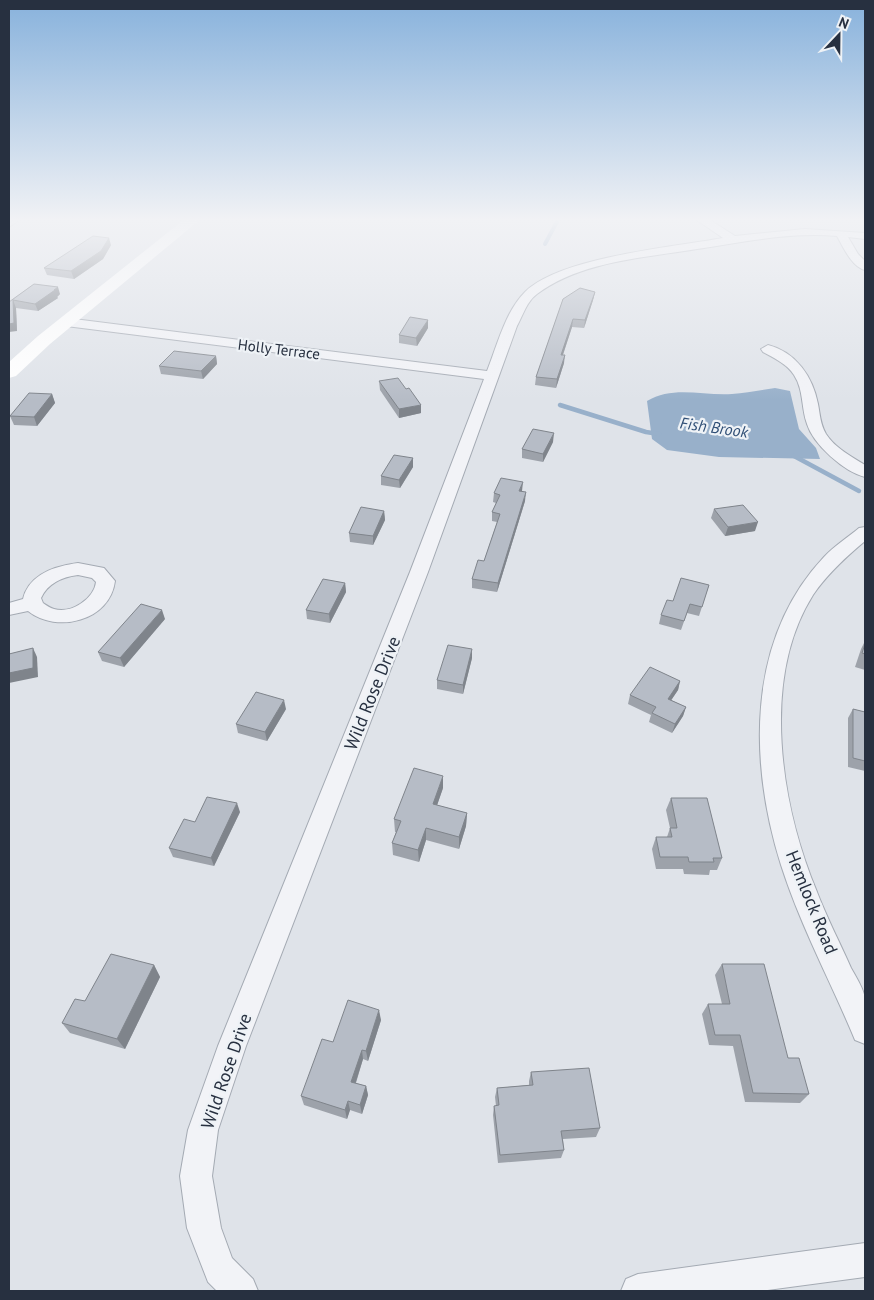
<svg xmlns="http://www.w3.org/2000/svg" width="874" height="1300" viewBox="0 0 874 1300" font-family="'PT Sans',sans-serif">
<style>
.water{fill:#98b0ca}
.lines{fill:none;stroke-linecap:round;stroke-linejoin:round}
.stream-far1{stroke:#98b0ca;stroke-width:4}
.stream{stroke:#98b0ca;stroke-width:4.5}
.service-casing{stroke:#a4aab3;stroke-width:2}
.minor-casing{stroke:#a4aab3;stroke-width:2}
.service{fill:#f2f3f7;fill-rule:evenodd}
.minor{fill:#f2f3f7;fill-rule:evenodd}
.secondary{fill:#fff;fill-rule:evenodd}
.wall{fill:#9da2aa}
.shaded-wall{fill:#7f848b}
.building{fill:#b6bcc6;stroke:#7f848b}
.labels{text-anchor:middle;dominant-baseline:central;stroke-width:4.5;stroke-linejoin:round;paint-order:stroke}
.far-street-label{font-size:15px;fill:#273040;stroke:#eef2f6}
.far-water-label{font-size:16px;font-style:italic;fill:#304f76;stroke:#eef2f6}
.street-label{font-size:18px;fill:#273040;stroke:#eef2f6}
</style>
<rect width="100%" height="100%" fill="#dfe3e9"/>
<path class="water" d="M775,388L790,391L799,429L816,448L820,459L719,457L667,450L652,439L647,401C673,385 703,396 732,394C746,393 761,390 775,388Z"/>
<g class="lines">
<path class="stream-far1" d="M545,244L559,218"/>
<g class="stream">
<path d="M560,405L646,432L659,434"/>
<path d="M794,456L859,491"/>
</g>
<g class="service-casing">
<path id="service" d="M16,218H22L9,227V224Z"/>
</g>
<g class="minor-casing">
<g id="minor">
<path d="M694,218H707L735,236L805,229L865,233V239L848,237L858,254L865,261V270C852,267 843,247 837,236C789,232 743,242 697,249C644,258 581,261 537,294C527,301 523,315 517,326L428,572L246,1046L218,1130L212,1176L221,1228L232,1258L253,1279L258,1291H217L208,1282L187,1228L180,1176L188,1130L218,1046L410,572L484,379L66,326L60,322L66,318L487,371C497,346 505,312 525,292C560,257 674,247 723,238Z"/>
<path d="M768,345C796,352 813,377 818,404C820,414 820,424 826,434C835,448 852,457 865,465V477C844,472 813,444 807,424C801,408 804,390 794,375C787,364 774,358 763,352L761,349Z"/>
<path d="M865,527V541C846,557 827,574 813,595C760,679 781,806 817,892C827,918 840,943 851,968C856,977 864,989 865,999C867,1013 866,1030 865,1044L855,1040C831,982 800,925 781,865C749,763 746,640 824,557C834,546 847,538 859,528Z"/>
<path d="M78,563L104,568L115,581C110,621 57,634 28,611L9,615V603L23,599C29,574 55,566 78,563ZM78,575L92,578L96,582C94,599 71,614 54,609C50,608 46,605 43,603L41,598C48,583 62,577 78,575Z"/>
<path d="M865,1243V1277L761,1291H621L626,1279L638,1274Z"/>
</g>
</g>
<use href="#service" class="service"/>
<use href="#minor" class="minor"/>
<path class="secondary" d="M186,218H202L50,344L16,376L9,378V362L38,336Z"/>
</g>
<g class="wall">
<path d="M111,245L103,259L74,279L47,275L44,268Z"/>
<path d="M34,284L60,294L57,297L58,298L38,311L16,308L17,331L9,302Z"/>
<path d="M595,292L593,300L584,328L572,327L563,355L564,363L556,388L535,385L536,377L563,299Z"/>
<path d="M428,328L417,346L399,343V335Z"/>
<path d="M216,356L217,364L203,379L161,374L159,366Z"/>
<path d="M379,381L421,413L399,418L380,390Z"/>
<path d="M52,394L55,403L37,426L14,425L10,416Z"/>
<path d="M553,442L543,462L522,458V449Z"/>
<path d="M413,458V467L400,488L381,485V476Z"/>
<path d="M522,491L525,501L497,592L472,588V579L484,561L497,522L492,521V512L496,503L493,502L494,493Z"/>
<path d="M714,509L755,531L725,536L711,518Z"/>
<path d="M384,511L385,520L373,545L350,542L349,533Z"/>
<path d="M345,583L346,592L330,623L307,619L306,610Z"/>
<path d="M709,585L699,616L687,613L681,630L659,624L661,615L673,601Z"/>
<path d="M165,619L124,667L102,661L98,652Z"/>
<path d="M865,641V670L855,667L861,649Z"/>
<path d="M472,658L463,694L437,689V680Z"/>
<path d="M680,681L678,690L671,700L686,707L683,716L672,733L649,722L651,715L628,704L630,695Z"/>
<path d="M286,709L267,741L238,733L236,724Z"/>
<path d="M853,709L865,712V771L848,767V718Z"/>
<path d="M443,788L437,805L467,813L466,826L459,849L426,840L419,862L393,855L392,843L396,832H395L394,819Z"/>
<path d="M671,798L722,858L717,870H710L709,875L684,874L683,869H656L652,849L656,837H667L670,828L666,810Z"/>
<path d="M240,812L214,866L173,857L169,848L195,822Z"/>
<path d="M722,964L788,1058L809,1094L800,1103L745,1102L733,1046L709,1045L702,1014L708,1004H722L715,975Z"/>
<path d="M154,965L160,977L125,1049L70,1033L62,1023L85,1001Z"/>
<path d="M381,1020L368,1061L363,1059L356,1083L366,1086L368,1095L362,1114L350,1110L347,1119L304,1105L301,1096L333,1042Z"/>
<path d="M531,1072L600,1128L596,1137L563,1139L564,1150L561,1158L498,1163L493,1115L494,1106H496L495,1097L497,1088L529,1085V1081Z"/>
</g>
<g class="shaded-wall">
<path d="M109,238L111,245L103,259L74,279L71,271Z"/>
<path d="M58,287L60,294L57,297L58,298L38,311L35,304Z"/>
<path d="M595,292L593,300L584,328L585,320Z"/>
<path d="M13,300L16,308L17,331L9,332V324Z"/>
<path d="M573,319L572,327L560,363L561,355Z"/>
<path d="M428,320V328L417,346L416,338Z"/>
<path d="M565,355L564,363L556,388L557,379Z"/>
<path d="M216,356L217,364L203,379L201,371Z"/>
<path d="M52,394L55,403L37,426L34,417Z"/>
<path d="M421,405V413L399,418V409Z"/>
<path d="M554,433L553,442L543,462V454Z"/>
<path d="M413,458V467L400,488L399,480Z"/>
<path d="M523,482L522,491L519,500V491Z"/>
<path d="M526,492L525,501L497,592L498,583Z"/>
<path d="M384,511L385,520L373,545V536Z"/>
<path d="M758,522L755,531L725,536L728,527Z"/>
<path d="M345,583L346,592L330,623L329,614Z"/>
<path d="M162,610L165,619L124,667L120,658Z"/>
<path d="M33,648L37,657L38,677L9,683V673Z"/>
<path d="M472,649V658L463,694V685Z"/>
<path d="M680,681L678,690L666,708L668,699Z"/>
<path d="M284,700L286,709L267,741L265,732Z"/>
<path d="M686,707L683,716L672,733L675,724Z"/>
<path d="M443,776V788L433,817V804Z"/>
<path d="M237,803L240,812L214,866L211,858Z"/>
<path d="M467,813L466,826L459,849V837Z"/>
<path d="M426,828V840L419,862L418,850Z"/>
<path d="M154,965L160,977L125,1049L117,1039Z"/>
<path d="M379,1010L381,1020L368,1061L366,1051Z"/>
<path d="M362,1050L363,1059L353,1091L351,1082Z"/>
<path d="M366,1086L368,1095L362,1114L360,1105Z"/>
<path d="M348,1101L350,1110L347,1119L345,1110Z"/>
</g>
<g class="building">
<path d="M93,236L109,238L101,251L71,271L44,268Z"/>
<path d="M34,284L58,287L54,290H55L35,304L13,300L14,323L9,324V302Z"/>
<path d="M580,288L595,292L585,320L573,319L561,355H565L557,379L536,377L563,299Z"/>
<path d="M410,317L428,320L416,338L399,335Z"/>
<path d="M174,351L216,356L201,371L159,366Z"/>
<path d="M398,378L406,389L409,388L421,405L399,409L379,381Z"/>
<path d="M29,393L52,394L34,417L10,416Z"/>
<path d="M533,429L554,433L543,454L522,449Z"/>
<path d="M394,455L413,458L399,480L381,476Z"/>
<path d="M501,478L523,482L519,491L526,492L498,583L472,579L478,560L484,561L500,514L492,512L500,495L494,493Z"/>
<path d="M743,505L758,522L728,527L714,509Z"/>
<path d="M361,507L384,511L373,536L349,533Z"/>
<path d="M681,578L709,585L702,607L690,604L684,621L661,615L667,600L673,601Z"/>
<path d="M323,579L345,583L329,614L306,610Z"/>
<path d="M141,604L162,610L120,658L98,652Z"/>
<path d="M865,644V654L862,653Z"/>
<path d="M448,645L472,649L463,685L437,680Z"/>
<path d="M33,648V668L9,673V654Z"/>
<path d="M650,667L680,681L668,699L686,707L675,724L652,713L656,707L630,695Z"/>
<path d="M256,692L284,700L265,732L236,724Z"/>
<path d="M853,709L865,712V761L853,758Z"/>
<path d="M414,768L443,776L433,804L467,813L459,837L426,828L418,850L392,843L401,821L394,819Z"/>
<path d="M207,797L237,803L211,858L169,848L184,819L195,822Z"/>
<path d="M671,798H707L722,858H713L714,862H689L688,857H660L656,837H672L670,828H677Z"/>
<path d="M111,954L154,965L117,1039L62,1023L75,999L85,1001Z"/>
<path d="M722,964H764L788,1058H799L809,1094L753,1093L740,1035H715L708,1004H730Z"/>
<path d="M348,1000L379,1010L366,1051L362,1050L351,1082L366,1086L360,1105L348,1101L345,1110L301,1096L322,1039L333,1042Z"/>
<path d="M589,1068L600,1128L561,1131L564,1150L500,1155L494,1106L499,1105L497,1088L533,1085L531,1072Z"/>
</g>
<linearGradient id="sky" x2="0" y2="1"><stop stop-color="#88b2dc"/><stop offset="0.55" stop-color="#f1f2f5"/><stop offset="1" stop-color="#f1f2f5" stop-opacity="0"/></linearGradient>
<rect width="874" height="400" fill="url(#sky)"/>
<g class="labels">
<g class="far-street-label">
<text transform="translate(279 349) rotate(7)">Holly Terrace</text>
</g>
<g class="far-water-label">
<text transform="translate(714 427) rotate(8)">Fish Brook</text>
</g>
<g class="street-label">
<text transform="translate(372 693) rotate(-68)">Wild Rose Drive</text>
<text transform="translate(812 902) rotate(68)">Hemlock Road</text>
<text transform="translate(226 1071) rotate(-71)">Wild Rose Drive</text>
</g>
</g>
<rect width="874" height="1300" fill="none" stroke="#273040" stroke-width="20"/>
<g transform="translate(839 35) rotate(22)" stroke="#eef2f6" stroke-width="4" paint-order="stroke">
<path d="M0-4L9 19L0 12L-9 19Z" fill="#273040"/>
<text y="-8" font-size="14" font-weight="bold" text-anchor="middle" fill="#273040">N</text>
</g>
</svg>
